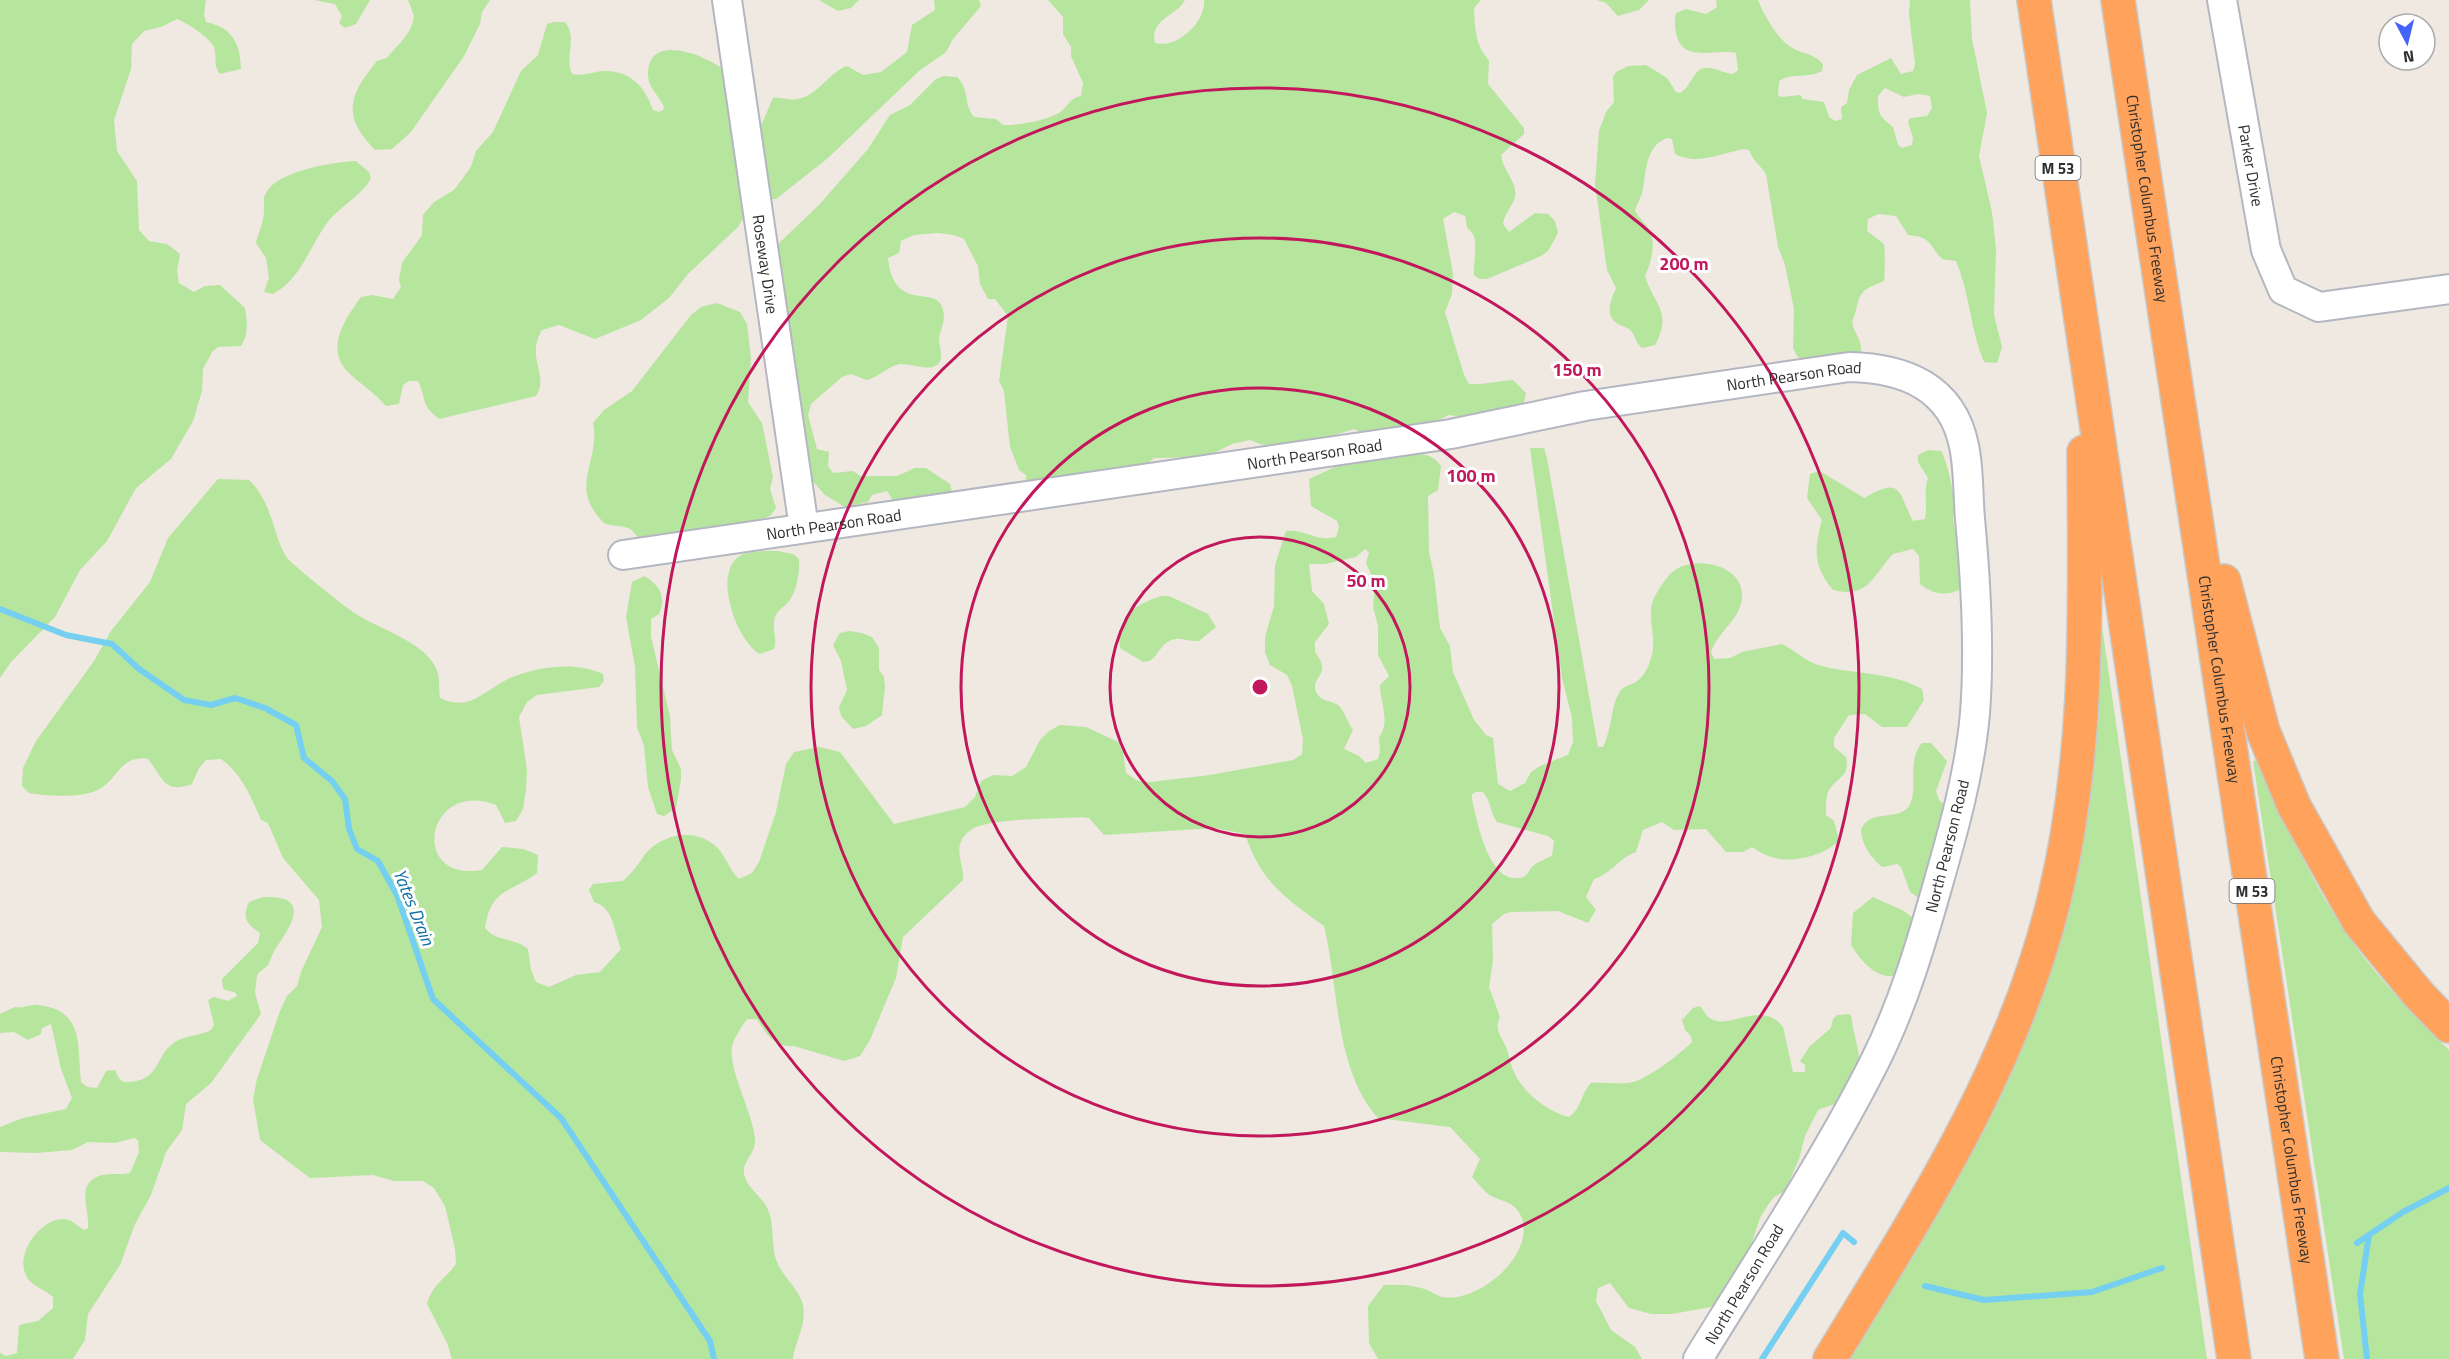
<svg xmlns="http://www.w3.org/2000/svg" width="2449" height="1359" viewBox="0 0 2449 1359" font-family="'Titillium Web',sans-serif">
<style>
.green{fill:#b6e59e;fill-rule:evenodd}
.lines{fill:none;stroke-linecap:round;stroke-linejoin:round}
.stream{stroke:#75cff0;stroke-width:6}
.minor-casing{stroke:#b4b7c1;stroke-width:32}
.highway-casing{stroke:#c9c9c9;stroke-width:36}
.minor{stroke:#fff;stroke-width:28}
.highway{stroke:#ffa35c;stroke-width:33}
.ring{fill:none;stroke:#c2185b;stroke-width:3}
.labels{text-anchor:middle;dominant-baseline:central;stroke-width:6;stroke-linejoin:round;paint-order:stroke}
.shield{fill:#fff;stroke:#6d6d6d;stroke-width:1.5}
.shield-label{font-size:15px;font-weight:bold;fill:#2e2e2e}
.street-label{font-size:16px;fill:#2e2e2e;stroke:#fff}
.water-label{font-size:18px;font-style:italic;fill:#0d6fa3;stroke:#fff}
.centre{fill:#c2185b;stroke:#fff;stroke-width:3}
.ring-label{font-size:18px;text-anchor:middle;font-weight:bold;fill:#c2185b;stroke:#fff;stroke-width:6;stroke-linejoin:round;paint-order:stroke}
</style>
<rect width="100%" height="100%" fill="#efe9e1"/>
<g class="green">
<path d="M0,0H206L204,14L206,22C233,28 240,43 241,69L220,74C213,65 217,57 214,47C210,38 186,22 177,19L161,27L144,31L132,44L131,69L114,120L117,151L137,181L139,230L149,241L167,244L180,254L177,271L179,283L194,292L205,286L220,285L245,308C247,321 249,334 241,346L218,347L212,352L203,369L202,391L193,421L171,459L136,488L107,541L80,570L55,617L11,662L0,678Z"/>
<path d="M314,0H370L356,24L345,28L339,23L342,16L335,4Z"/>
<path d="M408,0H490L482,12L480,24L464,56L411,132L392,149L375,150C342,116 348,96 377,61L387,58C398,44 412,34 414,16Z"/>
<path d="M819,0H859L851,8L838,11Z"/>
<path d="M934,0H979L981,6L953,39L946,52L919,71L828,158L776,199H769L765,186V161L760,128L773,98C782,97 790,101 798,99C819,95 829,72 847,66L863,75L881,72L907,52L912,25L935,10Z"/>
<path d="M1048,0H1185C1177,16 1149,19 1155,43C1177,49 1206,22 1204,0H1481L1474,8C1475,27 1475,46 1489,60L1488,84L1524,128V134L1501,155C1502,169 1518,183 1515,197C1512,207 1505,213 1503,224L1509,232L1535,213L1548,214L1555,221L1558,233L1548,251L1541,256L1487,279H1479L1474,275C1473,261 1478,247 1473,234C1471,231 1468,230 1467,227L1465,216L1454,212L1443,219L1453,273L1452,294L1445,312L1464,375L1469,384C1483,385 1497,381 1513,380L1526,393L1523,408L1474,419L1449,415L1432,424L1365,434L1354,429C1325,438 1279,455 1250,440L1232,444L1206,457L1154,458L1136,472L1026,482V475L1019,470L1010,447L1004,391L999,381L1008,316L995,299H988L980,284L978,266L964,239L954,235L938,233L914,235L901,241L899,253L888,258C894,319 943,278 944,316C944,324 940,331 939,339C939,345 942,352 941,358C937,376 913,363 900,364C888,366 879,377 867,380L851,374L842,377L811,404L808,415L817,449L829,452L828,466L833,473L853,471L860,476H897L915,468H926L950,484L954,500L902,515L887,491L872,495L868,502L845,507L825,495L809,477L777,245L819,205L868,149L890,115L910,105L936,79L944,76L957,77C970,89 963,104 974,117L996,119L1003,125C1021,125 1043,121 1059,113C1067,108 1069,98 1081,96L1083,83L1071,56V47L1063,34V17Z"/>
<path d="M1597,0H1649L1639,10L1618,16L1606,3Z"/>
<path d="M1716,0H1758C1764,15 1778,41 1794,49C1804,54 1815,54 1823,64L1822,71C1808,79 1792,72 1779,81L1778,95L1781,97L1800,95L1803,99L1824,102L1829,117L1835,121L1842,119L1841,107L1847,103L1849,90L1857,75L1891,58L1901,74L1913,71L1915,64L1909,14L1910,0H1970L1972,39L1987,113L1979,156L1992,212L1996,250L1994,315L2002,347L1997,363L1984,362C1970,329 1970,294 1956,261L1942,259C1928,244 1932,237 1908,235L1896,216L1878,214L1868,219L1867,231L1884,244C1885,249 1885,277 1884,281C1864,290 1861,288 1856,310C1855,317 1850,321 1854,329C1859,340 1862,343 1861,356L1820,374L1797,356L1793,348L1794,309L1785,265L1778,247L1766,174C1760,165 1753,161 1749,150L1744,149C1721,153 1697,166 1675,154L1672,139L1668,138C1644,145 1647,174 1642,193C1640,199 1637,204 1635,211C1639,218 1646,224 1650,231C1656,247 1651,261 1645,276C1654,305 1673,312 1655,345L1642,348C1636,343 1636,338 1632,332C1629,328 1625,327 1620,325C1603,317 1611,300 1616,288L1607,270L1595,184L1599,131L1606,112L1614,102L1613,77L1616,72L1628,66L1646,65L1667,78L1676,92L1680,93C1692,86 1693,70 1704,68C1714,66 1724,74 1733,74L1738,70L1736,53C1717,48 1685,63 1677,37C1675,29 1674,21 1676,13L1686,9L1706,14L1717,7ZM1885,88L1904,97L1918,94L1930,96L1932,108L1927,116L1910,118L1908,122L1913,138L1912,145L1902,148L1898,145L1893,127C1879,116 1878,114 1878,96Z"/>
<path d="M554,22H565C578,39 564,56 572,74C584,77 594,71 605,71C631,71 645,87 653,110L659,112L663,110L664,107C659,95 648,88 648,74C648,30 710,57 727,72L747,212L738,227L688,274L669,298L641,320L595,339L559,325L542,330C525,358 550,375 536,396L439,419C420,404 427,400 418,381H409L403,385L399,404L386,406C374,392 360,384 348,372C324,348 346,318 361,297L372,295L393,299L401,287L399,280L402,263L422,235L423,215L434,202L454,190L471,167L476,151L493,132L521,71L538,55L547,24Z"/>
<path d="M356,161L369,172L371,179C360,196 344,204 331,218C310,243 303,278 273,294L264,292L269,278L266,258L256,243C258,233 264,222 264,211C265,205 262,199 266,193C277,171 333,162 356,161Z"/>
<path d="M717,303L740,312L747,324L751,359L748,402L762,423L773,477L770,489L776,508L770,516L753,522L641,542C628,520 623,530 604,523C567,486 601,462 593,423L604,410L632,391L691,315L701,307Z"/>
<path d="M1530,448H1544L1547,458L1598,747H1603C1612,730 1611,703 1621,690C1626,685 1631,685 1636,682C1645,676 1650,664 1652,654C1657,636 1645,613 1655,596C1659,589 1668,574 1675,570C1695,556 1740,564 1742,593C1744,618 1718,630 1711,652L1714,659L1730,658L1742,652L1782,644C1794,650 1806,661 1818,665C1853,675 1890,671 1922,689L1924,700L1907,727H1882L1865,714L1849,715L1834,738V747L1846,757C1849,775 1843,774 1832,786C1825,793 1826,805 1826,815L1834,821L1839,840C1827,855 1793,863 1775,858C1767,856 1759,852 1752,847L1743,852H1726L1706,829L1674,830L1662,822L1643,830L1636,852C1619,858 1611,874 1594,879L1586,897L1596,910L1588,923L1558,911L1511,912L1504,914L1492,924L1493,960L1489,987L1500,1017C1494,1030 1501,1035 1506,1047C1509,1054 1510,1063 1513,1070C1522,1092 1547,1112 1569,1117C1582,1108 1580,1095 1591,1083C1604,1082 1621,1085 1633,1082C1649,1078 1680,1054 1692,1042L1691,1036L1685,1030L1682,1020L1693,1008L1700,1006C1703,1009 1705,1014 1708,1017C1728,1033 1761,998 1783,1027L1793,1072H1805V1065L1800,1061L1810,1046L1831,1028L1833,1019L1837,1015L1850,1014C1853,1020 1852,1026 1854,1032C1860,1057 1865,1077 1844,1098C1838,1104 1825,1107 1818,1110L1805,1136L1799,1159L1785,1191L1774,1197L1768,1205L1760,1218L1747,1257L1730,1277L1724,1293L1711,1307L1672,1314H1651L1629,1308L1610,1283L1598,1288L1596,1301L1611,1330L1635,1347L1642,1359H1378L1369,1343L1368,1306L1384,1285C1398,1284 1413,1285 1425,1289C1431,1291 1437,1296 1442,1297C1478,1304 1537,1254 1521,1216C1514,1200 1500,1202 1488,1194C1482,1189 1477,1182 1472,1177L1480,1159L1450,1127L1378,1118C1334,1069 1339,986 1324,926C1284,897 1261,882 1245,834L1215,828L1104,835L1089,818L1082,817C1055,819 1003,818 979,826C971,828 962,836 960,844C957,854 964,868 963,880L903,937L896,978L870,1040L860,1056L844,1061L794,1046C775,1048 766,1034 757,1019H747C742,1026 736,1035 733,1043C725,1065 754,1114 755,1140C756,1153 742,1161 744,1174C747,1187 758,1194 765,1204C776,1221 770,1244 777,1262C783,1277 799,1289 803,1305C807,1324 795,1341 793,1359H452L447,1343L427,1304C431,1286 446,1278 456,1264L455,1249L445,1206L434,1188L423,1181H394L373,1175L310,1178L260,1140L253,1099L257,1079L280,1011L287,996L297,986L301,972L322,927L319,900L283,858L268,823L261,820C251,797 242,774 221,759L206,760L199,768L192,784C164,794 164,779 148,759C117,755 119,782 95,791C79,798 46,796 29,793L22,786L23,768L36,741L94,661L111,631L150,582L168,538L218,479L249,480C276,505 273,547 292,563C312,580 332,597 353,612C375,627 415,639 431,660C442,675 438,682 440,698C470,712 482,692 508,679C536,666 575,661 603,674L604,681L599,687L537,695L527,702L519,717L527,770L526,790L523,809L516,821L505,823L496,805C426,778 408,883 482,870L502,847L523,849L538,855L537,873C510,893 491,888 485,928C496,942 514,937 528,949L531,970L536,982L549,987L576,975L600,972L621,949C614,932 614,907 594,902L589,890L593,884L623,881C633,873 639,862 647,852C667,831 702,828 721,852C728,862 730,870 739,879L752,873L759,862L776,812L786,764L794,752L819,747L840,752L894,824L965,807L975,797L981,781L993,775L1012,776L1026,767L1040,740L1049,731L1060,725L1086,727L1118,742L1123,752L1126,773L1138,781L1150,782L1210,775L1293,760L1302,754L1303,739L1292,686L1287,675L1270,665L1265,652V637L1274,606L1275,565L1286,531C1307,529 1314,542 1336,537L1339,527L1337,521L1311,506L1309,479L1348,461L1380,451L1395,457C1411,453 1430,450 1441,466L1438,490L1428,496L1429,552L1434,574L1440,628L1450,646L1453,672L1474,720L1486,735L1493,738L1498,784L1510,791L1525,783L1531,772L1540,766L1568,755L1573,742L1572,718L1562,678ZM1365,549L1369,552L1366,563L1375,583L1373,607L1378,626V655L1389,676L1380,685C1380,703 1391,722 1379,737L1380,752L1378,759L1366,763L1359,756L1344,749L1353,730C1348,723 1344,710 1338,705C1332,701 1321,701 1317,694C1308,676 1334,676 1315,652V642L1329,624L1324,604L1312,591L1309,564H1325L1356,557ZM1476,792H1483C1491,801 1490,812 1497,822L1548,836L1554,841L1552,855C1547,859 1536,862 1532,867C1527,872 1528,877 1519,878C1488,883 1477,820 1472,800V794Z"/>
<path d="M1928,450L1941,451C1947,461 1953,489 1954,501C1955,509 1952,517 1954,525C1957,544 1967,571 1959,590C1945,597 1931,593 1920,584L1919,556L1913,549L1893,554C1873,575 1869,599 1833,590C1813,566 1814,549 1822,520L1807,498L1810,474L1820,471L1864,498C1903,476 1897,491 1913,521L1925,519C1928,506 1923,491 1928,478L1918,462V455Z"/>
<path d="M764,551H778L793,554L799,559C800,571 797,590 790,600C785,607 779,608 775,617C771,628 778,639 774,649L760,654C737,642 711,572 741,555C747,552 757,552 764,551Z"/>
<path d="M644,576C659,584 667,597 659,614L651,619V637L670,716L672,750L681,769V780L676,808L664,816L657,814L648,787L644,746L637,727L635,667L626,617L632,582Z"/>
<path d="M1161,596H1169L1208,614L1216,627L1199,641C1186,642 1178,634 1166,643C1157,650 1156,662 1143,662L1120,648C1116,617 1134,605 1161,596Z"/>
<path d="M2096,619H2101L2207,1359H1842L2002,1083Z"/>
<path d="M849,631L862,633L872,637L879,648V670L884,677L885,687L882,715L866,726L853,729L841,716L839,707L847,690L841,661L833,645L840,633Z"/>
<path d="M1922,743H1931L1947,761L1936,791L1939,800L1950,810L1919,898L1910,892L1901,867L1897,864L1882,867C1871,857 1862,846 1861,830C1869,808 1898,822 1909,806C1919,789 1906,761 1922,743Z"/>
<path d="M2260,760C2286,829 2318,896 2362,955C2388,989 2419,1020 2449,1050V1359H2344L2253,761Z"/>
<path d="M263,897C310,895 294,922 276,948C272,953 271,961 268,965C264,969 260,971 257,975L255,993L261,1014L211,1083L186,1104L182,1130L166,1152L151,1195L135,1224L120,1265L88,1314L85,1340L73,1359H0V1353L6,1356L17,1353L19,1325L38,1321L53,1308V1297C44,1288 29,1286 25,1273C17,1251 41,1218 65,1219C74,1220 77,1227 85,1230L88,1228C90,1209 74,1183 102,1175C111,1173 121,1175 130,1173L139,1152L138,1140L134,1138L115,1143L88,1142L72,1150L36,1153L0,1152V1127L23,1118L66,1109L72,1098L61,1069L51,1024L42,1028L41,1034L28,1040L14,1032L0,1033V1014L15,1007C24,1009 30,1004 38,1005C85,1010 77,1046 81,1082L87,1087L97,1088L106,1071L115,1070C119,1079 120,1083 131,1082C162,1078 154,1056 175,1042C186,1035 200,1036 211,1030L214,1025L208,1000L214,997L228,1001L237,996L236,993L223,989L222,979L258,943L260,933C246,924 242,917 249,902Z"/>
<path d="M1873,897L1904,911L1913,918L1899,974C1879,983 1861,961 1851,945L1853,913Z"/>
</g>
<g class="lines">
<g class="stream">
<path d="M0,609L66,635L112,644L139,669L184,700L211,705L235,698L265,708L296,725L304,758L332,781L345,799L349,829L357,849L378,861L397,895L433,999L561,1118L710,1341L714,1359"/>
<path d="M2357,1243L2403,1212L2449,1188"/>
<path d="M1925,1286L1984,1300L2092,1292L2162,1268"/>
<path d="M1762,1359L1843,1233L1854,1242"/>
<path d="M2367,1359L2360,1294L2369,1235"/>
</g>
<g class="minor-casing">
<g id="minor">
<path id="s1" d="M727,0L804,528"/>
<path id="s2" d="M2222,0L2266,250L2283,290L2319,307L2449,289"/>
<path id="s3" d="M623,555L1451,434L1585,406L1849,367C1903,368 1952,386 1964,446C1969,469 1968,496 1970,519C1976,583 1980,649 1975,713C1970,771 1954,828 1938,884C1921,944 1903,1005 1875,1061C1823,1164 1758,1261 1698,1359"/>
</g>
</g>
<g class="highway-casing">
<g id="highway">
<path d="M2034,0L2234,1359"/>
<path id="s4" d="M2118,0L2322,1359"/>
<path d="M2224,581L2263,731L2294,806L2359,922L2419,995L2449,1026"/>
<path d="M1830,1359C1921,1210 2014,1068 2055,896C2090,750 2085,601 2084,452"/>
</g>
</g>
<use href="#minor" class="minor"/>
<use href="#highway" class="highway"/>
</g>
<g class="ring">
<circle cx="1260" cy="687" r="150"/>
<circle cx="1260" cy="687" r="299"/>
<circle cx="1260" cy="687" r="449"/>
<circle cx="1260" cy="687" r="599"/>
</g>
<g class="labels">
<g class="shield">
<rect x="2035.5" y="156" width="45" height="24" rx="4.5"/>
<rect x="2229.5" y="879" width="45" height="24" rx="4.5"/>
</g>
<g class="shield-label">
<text x="2058" y="168">M 53</text>
<text x="2252" y="891">M 53</text>
</g>
<g class="street-label">
<text stroke="none"><textPath href="#s2" startOffset="168">Parker Drive</textPath></text>
<text stroke="none"><textPath href="#s4" startOffset="201">Christopher Columbus Freeway</textPath></text>
<text stroke="none"><textPath href="#s1" startOffset="267">Roseway Drive</textPath></text>
<text stroke="none"><textPath href="#s3" startOffset="1185">North Pearson Road</textPath></text>
<text stroke="none"><textPath href="#s3" startOffset="699">North Pearson Road</textPath></text>
<text stroke="none"><textPath href="#s3" startOffset="213">North Pearson Road</textPath></text>
<text stroke="none"><textPath href="#s4" startOffset="687">Christopher Columbus Freeway</textPath></text>
<text transform="translate(1947 846) rotate(-76)">North Pearson Road</text>
<text stroke="none"><textPath href="#s4" startOffset="1173">Christopher Columbus Freeway</textPath></text>
<text transform="translate(1744 1284) rotate(-59)">North Pearson Road</text>
</g>
<g class="water-label">
<text transform="translate(414 907) rotate(68)">Yates Drain</text>
</g>
</g>
<circle cx="1260" cy="687" r="9" class="centre"/>
<g class="ring-label">
<text x="1684" y="270">200 m</text>
<text x="1577" y="376">150 m</text>
<text x="1471" y="482">100 m</text>
<text x="1366" y="587">50 m</text>
</g>
<g transform="translate(2407 42) rotate(173)"><circle r="28" fill="#ffffff" stroke="#ababab" stroke-width="1.5"/>
<path d="M0-4.5L10 22L0 15L-10 22Z" fill="#4264fb"/>
<text y="-9" font-size="16" font-weight="bold" text-anchor="middle" fill="#2e2e2e">N</text>
</g>
</svg>
